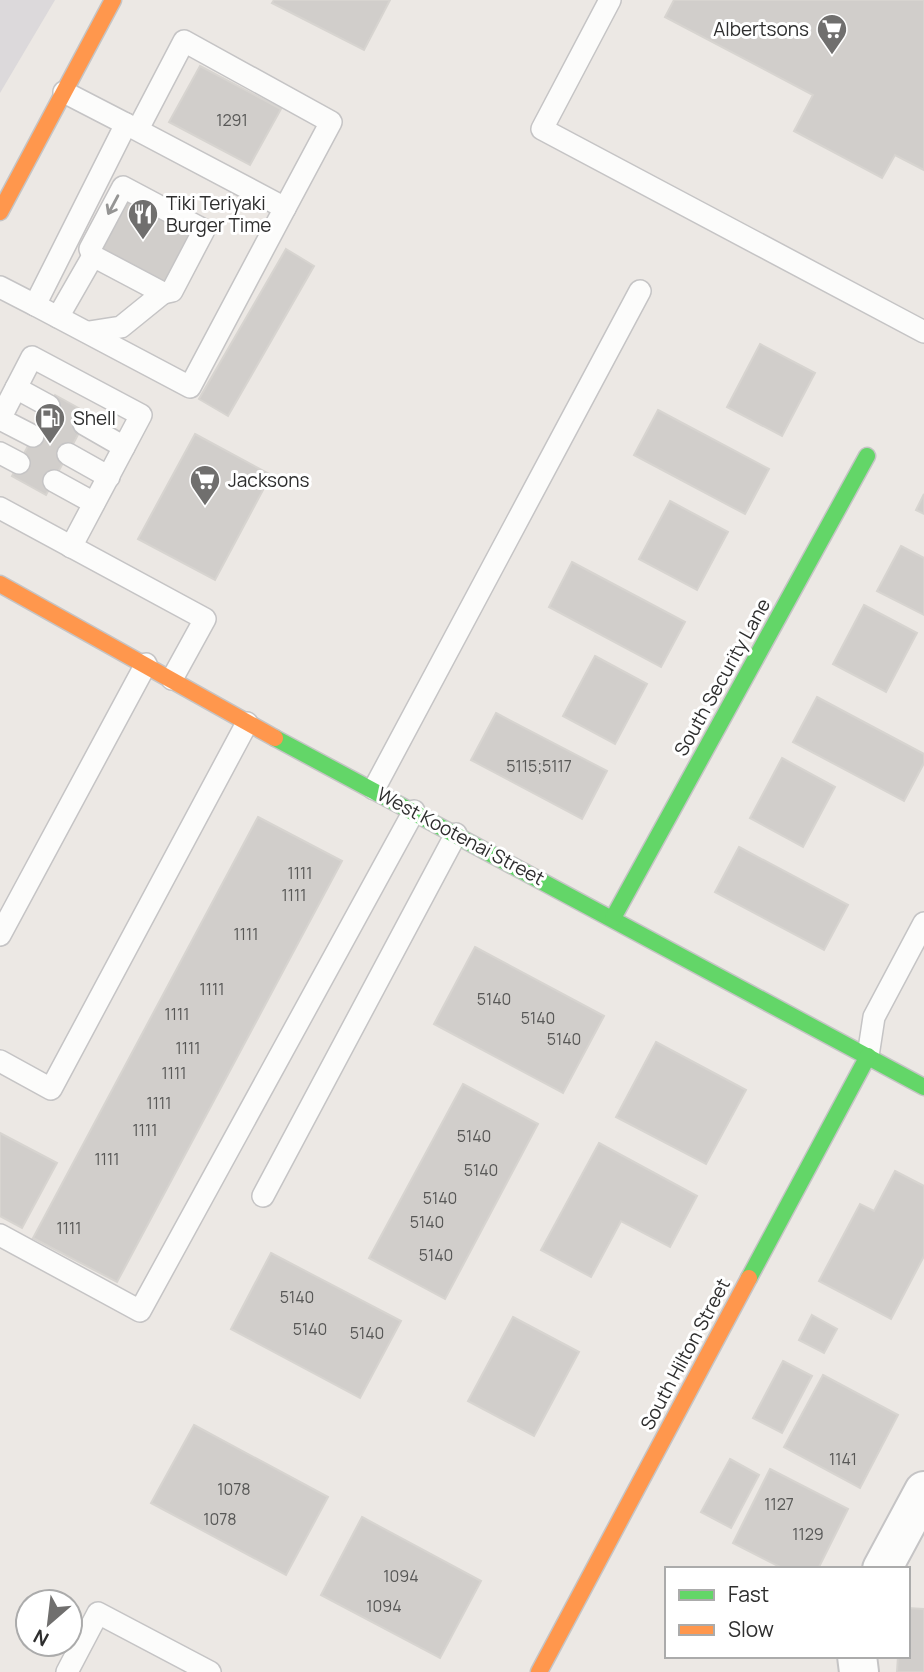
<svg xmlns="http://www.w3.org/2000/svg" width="924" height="1672" viewBox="0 0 924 1672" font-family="Manrope,sans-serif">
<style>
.industrial{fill:#dcd9db}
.building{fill:#d1cecb;stroke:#d7d4d0;stroke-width:2}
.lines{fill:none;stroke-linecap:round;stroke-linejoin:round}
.lane-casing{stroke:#c5c4c5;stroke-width:24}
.street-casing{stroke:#c5c4c5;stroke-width:42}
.fast-casing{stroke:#c5c4c5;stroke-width:19}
.slow-casing{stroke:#c5c4c5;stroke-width:19}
.lane{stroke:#fcfcfb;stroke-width:21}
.street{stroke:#fcfcfb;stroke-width:38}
.fast{stroke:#63d668;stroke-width:16}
.slow{stroke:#ff974d;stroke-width:16}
.oneway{stroke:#959594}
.labels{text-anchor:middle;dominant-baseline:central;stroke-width:6;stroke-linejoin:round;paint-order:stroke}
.number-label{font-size:16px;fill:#585857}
.poi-label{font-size:19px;fill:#2e2e2e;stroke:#fff;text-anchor:start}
.street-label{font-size:19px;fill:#2e2e2e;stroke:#fff}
</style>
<rect width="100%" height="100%" fill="#ece8e4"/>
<path class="industrial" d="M0,0H55L0,93Z"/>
<g class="building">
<path d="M274,0H390L364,50L272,3Z"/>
<path d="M674,0H924V170L895,155L882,178L794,131L813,95L665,17Z"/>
<path d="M200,66L281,109L250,165L169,122Z"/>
<path d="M124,194L192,230L162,287L94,251Z"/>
<path d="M286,249L314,266L228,416L199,399Z"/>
<path d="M760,344L815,373L782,436L727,407Z"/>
<path d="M55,395L89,414L46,495L12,476Z"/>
<path d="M658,410L769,469L745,514L634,455Z"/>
<path d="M195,434L271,475L215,580L138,539Z"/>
<path d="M924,494V514L916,510Z"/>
<path d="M670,501L728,532L697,590L639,559Z"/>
<path d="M901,546L924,558V615L877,591Z"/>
<path d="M572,562L685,622L661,667L549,607Z"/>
<path d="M864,605L917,633L886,692L833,664Z"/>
<path d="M595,656L647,684L615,744L563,716Z"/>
<path d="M817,697L924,754V763L904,801L793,742Z"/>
<path d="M496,713L607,771L582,819L471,760Z"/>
<path d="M782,758L835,787L803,847L750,818Z"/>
<path d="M258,817L342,861L117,1282L33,1238Z"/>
<path d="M739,847L848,905L824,950L715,892Z"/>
<path d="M475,947L604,1016L563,1093L434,1024Z"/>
<path d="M656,1042L746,1090L706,1164L616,1117Z"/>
<path d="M463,1084L538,1124L445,1299L369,1258Z"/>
<path d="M0,1133L57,1163L22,1228L0,1216Z"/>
<path d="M599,1143L697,1196L670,1247L621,1221L591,1277L541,1250Z"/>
<path d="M895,1171L924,1186V1256L891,1319L819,1281L860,1204L874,1211Z"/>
<path d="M271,1253L401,1321L360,1398L231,1329Z"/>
<path d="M812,1315L837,1329L824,1353L799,1340Z"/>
<path d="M513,1317L579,1352L534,1436L468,1401Z"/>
<path d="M783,1361L812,1376L782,1433L753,1418Z"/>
<path d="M823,1375L898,1415L860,1488L784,1447Z"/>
<path d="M194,1425L328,1497L286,1575L151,1503Z"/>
<path d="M730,1459L759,1475L731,1528L701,1512Z"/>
<path d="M770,1469L848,1509L818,1569H784L733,1543Z"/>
<path d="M362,1517L481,1581L440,1658L321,1595Z"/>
<path d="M908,1608L924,1609V1672H897L898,1656H908Z"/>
</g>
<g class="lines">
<g class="lane-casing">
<g id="lane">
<path d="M610,0L542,129L924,332"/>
<path d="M138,129L184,41L331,122L285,208"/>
<path d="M93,256L90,249L123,187L204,230L172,291L163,293"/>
<path d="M0,287L35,305L126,124L64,92"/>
<path d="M35,305L190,387L285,208L126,124"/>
<path d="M58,317L93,256L163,293L121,327L89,332"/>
<path d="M16,388L49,406"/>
<path d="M84,424L124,447"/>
<path d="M33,436L0,419L32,357L141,415L71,547"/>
<path d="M0,453L19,463"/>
<path d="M68,454L109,477"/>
<path d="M54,481L94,503"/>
<path d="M0,508L205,619L172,679"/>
<path d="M374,789L640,291"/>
<path d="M0,935L146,664"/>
<path d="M868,1056L874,1017L924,923"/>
<path d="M0,1061L51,1089L247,723"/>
<path d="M263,1196L456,834"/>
<path d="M0,1235L140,1311L414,811"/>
<path d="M67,1672L98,1613L210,1672"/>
</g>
</g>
<g class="street-casing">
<g id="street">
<path d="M882,1569L924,1491"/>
<path d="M857,1656L859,1672"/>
</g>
</g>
<g class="fast-casing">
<g id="fast">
<path d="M275,738L924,1087"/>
<path d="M613,918L867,456"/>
<path d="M749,1278L868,1056"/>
</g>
</g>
<g class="slow-casing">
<g id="slow">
<path d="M0,212L113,0"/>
<path d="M0,584L275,738"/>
<path d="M539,1672L749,1278"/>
</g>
</g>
<use href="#lane" class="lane"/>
<use href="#street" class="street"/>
<use href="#fast" class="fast"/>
<use href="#slow" class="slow"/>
</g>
<defs><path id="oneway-shaft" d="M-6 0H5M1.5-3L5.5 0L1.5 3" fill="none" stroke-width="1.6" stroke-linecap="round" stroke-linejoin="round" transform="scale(1.75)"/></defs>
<use class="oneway" href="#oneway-shaft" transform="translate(113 205) rotate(118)"/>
<defs>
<g id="supermarket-pin" transform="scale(1.575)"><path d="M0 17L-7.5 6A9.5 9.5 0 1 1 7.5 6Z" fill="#706f6e" stroke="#fff"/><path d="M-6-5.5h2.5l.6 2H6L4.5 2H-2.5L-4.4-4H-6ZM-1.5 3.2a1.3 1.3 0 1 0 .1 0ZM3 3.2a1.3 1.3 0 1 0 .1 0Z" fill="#fff"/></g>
<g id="restaurant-pin" transform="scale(1.575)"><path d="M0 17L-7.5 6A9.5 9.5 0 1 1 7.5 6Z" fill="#706f6e" stroke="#fff"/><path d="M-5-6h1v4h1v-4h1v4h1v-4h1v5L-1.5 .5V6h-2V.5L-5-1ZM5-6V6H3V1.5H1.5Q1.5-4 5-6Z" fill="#fff"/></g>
<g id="fuel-pin" transform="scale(1.575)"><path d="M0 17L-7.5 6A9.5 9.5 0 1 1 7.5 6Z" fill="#706f6e" stroke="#fff"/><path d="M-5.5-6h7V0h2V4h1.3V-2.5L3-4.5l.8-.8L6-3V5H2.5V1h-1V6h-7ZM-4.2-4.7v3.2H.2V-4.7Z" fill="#fff"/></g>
</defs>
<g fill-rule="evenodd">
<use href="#supermarket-pin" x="832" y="29"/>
<use href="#restaurant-pin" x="143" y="214"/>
<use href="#fuel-pin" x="50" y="418"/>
<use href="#supermarket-pin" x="205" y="480"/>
</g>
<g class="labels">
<g class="number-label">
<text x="232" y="120">1291</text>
<text x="539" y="766">5115;5117</text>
<text x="300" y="873">1111</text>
<text x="294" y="895">1111</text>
<text x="246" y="934">1111</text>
<text x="212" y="989">1111</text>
<text x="494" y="999">5140</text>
<text x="177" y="1014">1111</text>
<text x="538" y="1018">5140</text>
<text x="564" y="1039">5140</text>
<text x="188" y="1048">1111</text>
<text x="174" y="1073">1111</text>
<text x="159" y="1103">1111</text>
<text x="145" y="1130">1111</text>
<text x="474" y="1136">5140</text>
<text x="107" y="1159">1111</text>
<text x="481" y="1170">5140</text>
<text x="440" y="1198">5140</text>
<text x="427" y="1222">5140</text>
<text x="69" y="1228">1111</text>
<text x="436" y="1255">5140</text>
<text x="297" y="1297">5140</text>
<text x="310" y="1329">5140</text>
<text x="367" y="1333">5140</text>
<text x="843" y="1459">1141</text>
<text x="234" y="1489">1078</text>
<text x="779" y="1504">1127</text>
<text x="220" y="1519">1078</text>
<text x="808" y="1534">1129</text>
<text x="401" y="1576">1094</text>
<text x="384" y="1606">1094</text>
</g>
<g class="poi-label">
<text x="809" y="29" text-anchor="end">Albertsons</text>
<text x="166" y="203">Tiki Teriyaki<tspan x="166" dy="22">Burger Time</tspan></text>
<text x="73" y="418">Shell</text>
<text x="228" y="480">Jacksons</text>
</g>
<g class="street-label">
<text transform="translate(722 677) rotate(-61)">South Security Lane</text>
<text transform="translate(461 836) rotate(28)">West Kootenai Street</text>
<text transform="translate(685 1354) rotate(-62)">South Hilton Street</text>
</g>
</g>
<rect x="665" y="1567" width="245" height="91" fill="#ffffff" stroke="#ababab" stroke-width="2"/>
<rect x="679" y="1590" width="35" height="10" fill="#63d668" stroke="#ababab" stroke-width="2"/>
<text x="728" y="1602" font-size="21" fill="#2e2e2e">Fast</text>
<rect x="679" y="1625" width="35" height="10" fill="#ff974d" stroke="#ababab" stroke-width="2"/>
<text x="728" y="1637" font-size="21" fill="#2e2e2e">Slow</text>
<g transform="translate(49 1623) rotate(208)"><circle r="33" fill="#ffffff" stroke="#ababab" stroke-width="2"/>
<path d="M0-5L12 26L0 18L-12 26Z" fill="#706f6e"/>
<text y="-10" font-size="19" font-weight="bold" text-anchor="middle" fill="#2e2e2e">N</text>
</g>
</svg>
